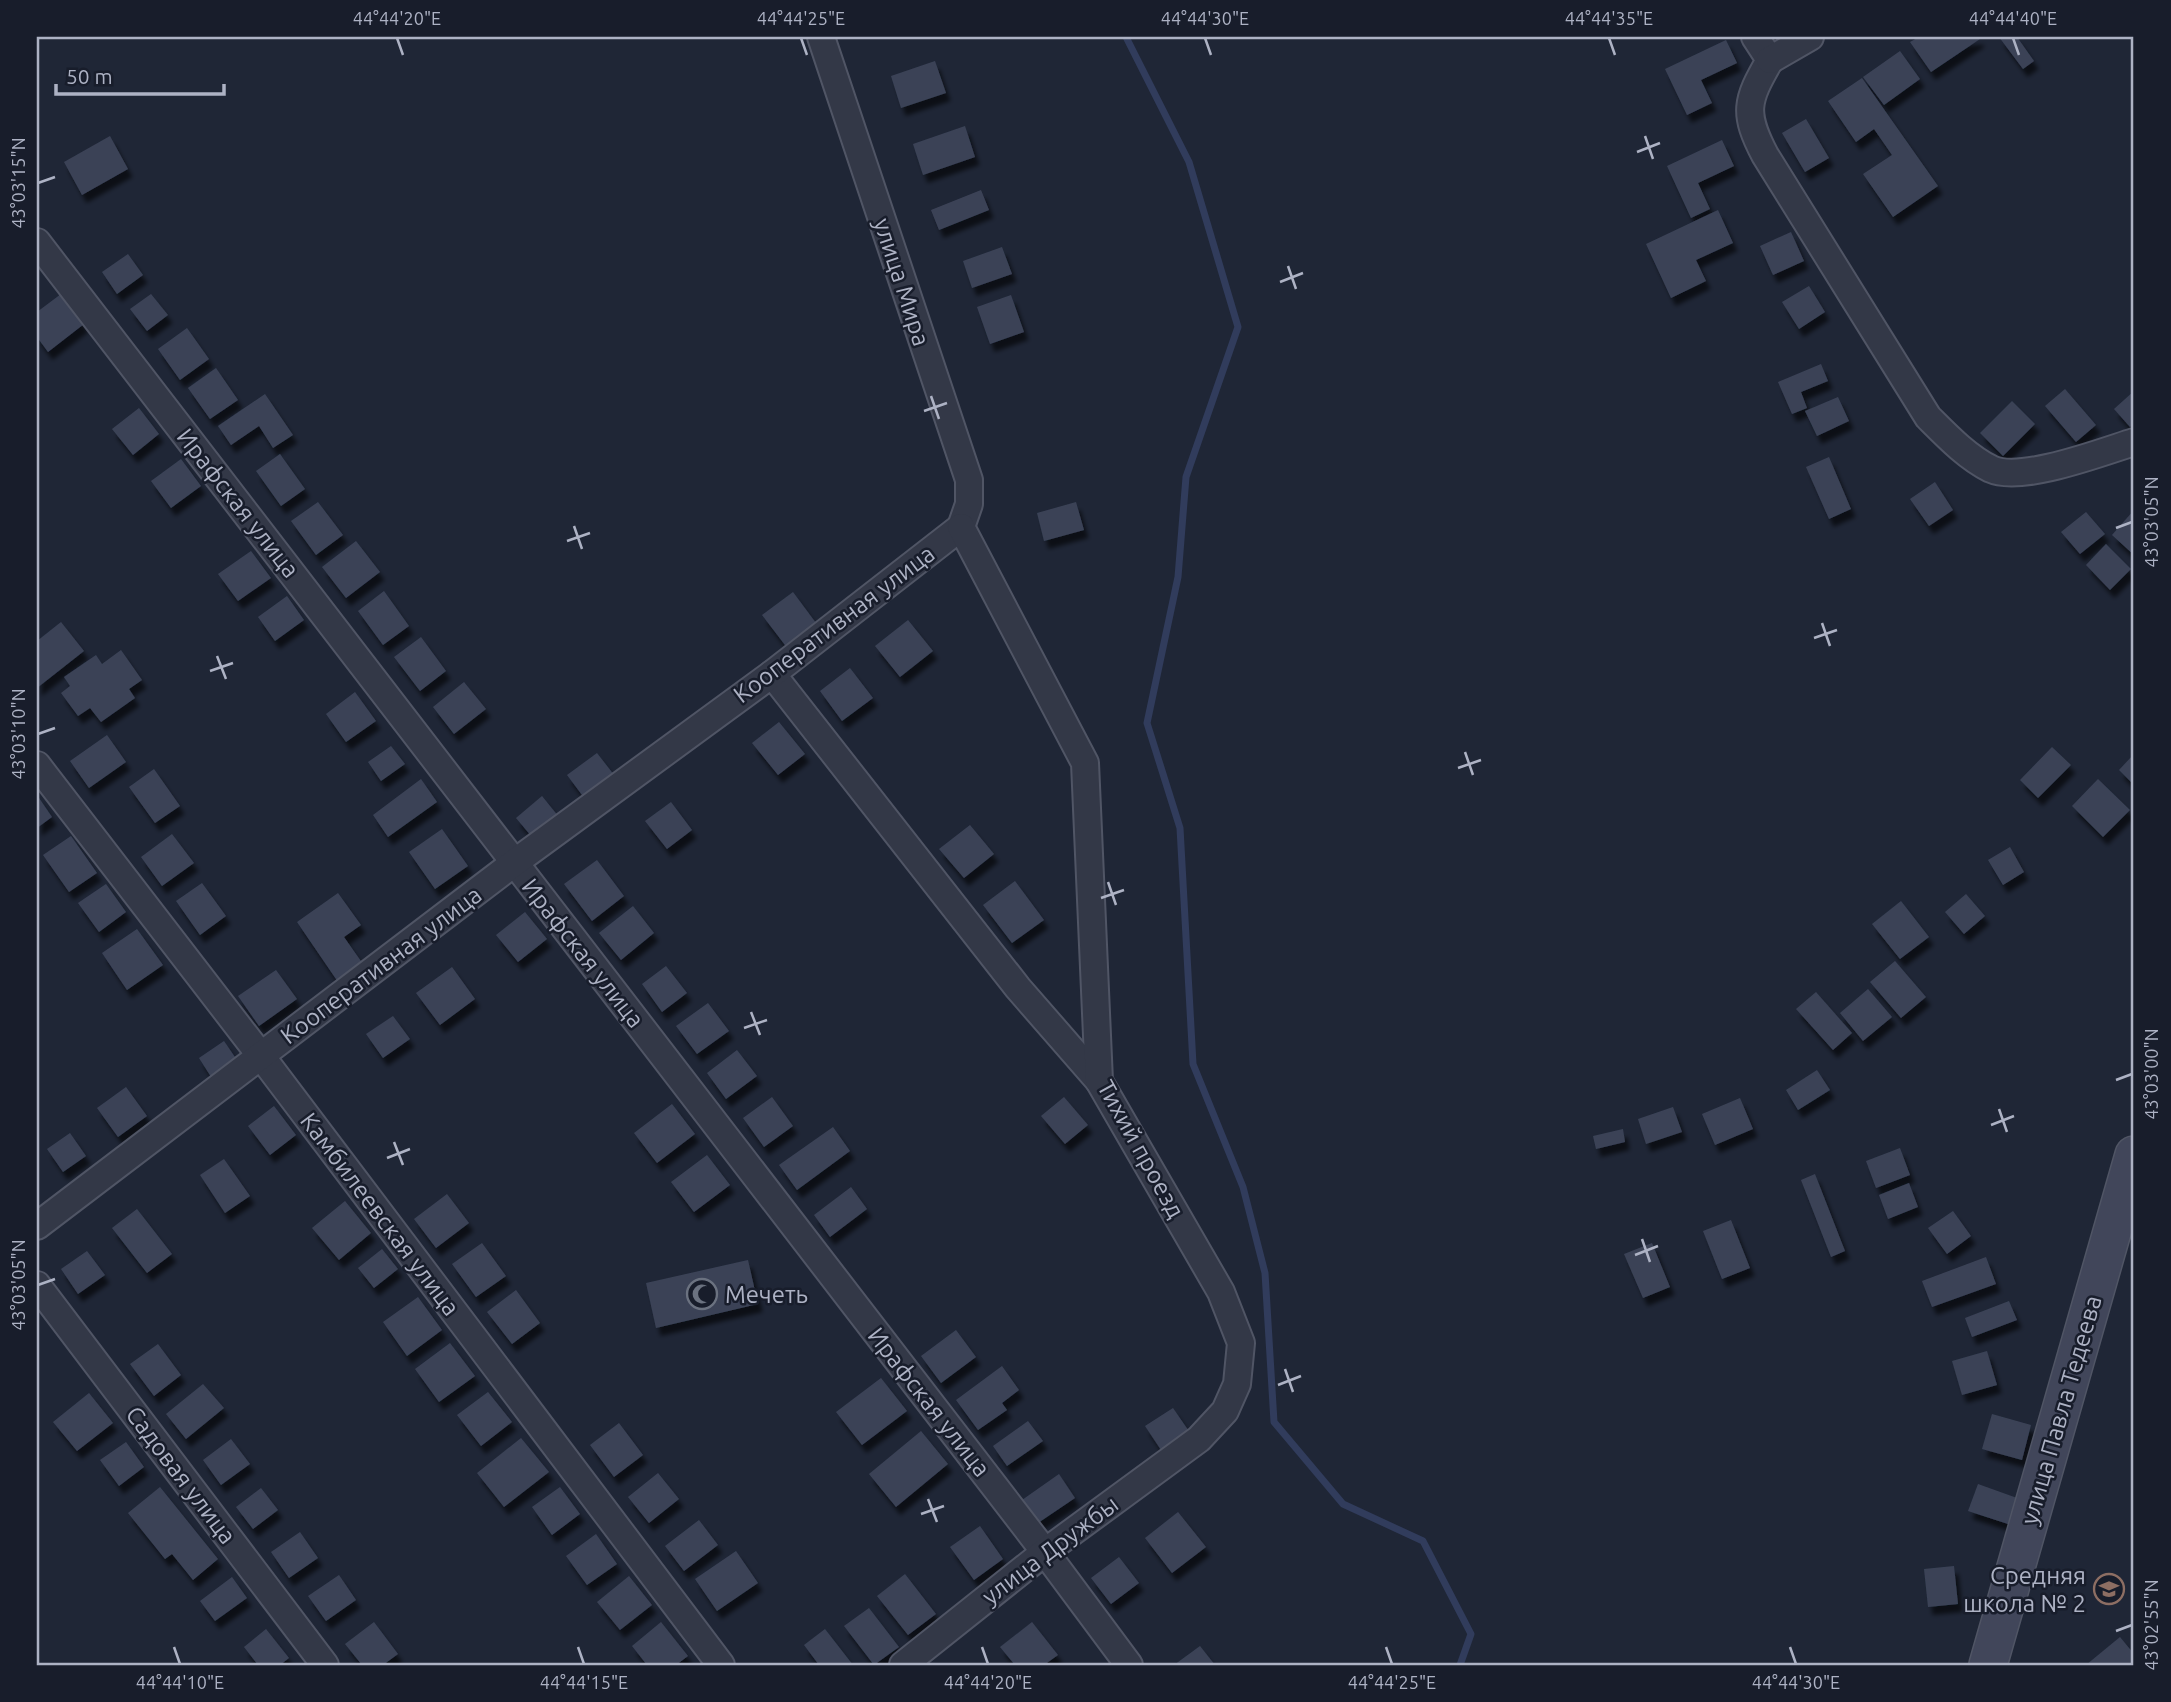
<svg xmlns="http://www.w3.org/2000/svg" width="2171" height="1702" viewBox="0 0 2171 1702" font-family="Ubuntu,sans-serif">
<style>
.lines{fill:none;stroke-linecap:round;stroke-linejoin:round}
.stream{stroke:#313c5c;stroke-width:7}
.building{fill:#3b4357;filter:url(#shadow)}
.street-casing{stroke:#505565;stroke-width:30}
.secondary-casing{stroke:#505565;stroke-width:40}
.street{stroke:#333847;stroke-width:26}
.secondary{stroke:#41465a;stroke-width:37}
.ticks{fill:none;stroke:#adb2c4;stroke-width:2.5}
.labels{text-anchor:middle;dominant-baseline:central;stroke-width:5;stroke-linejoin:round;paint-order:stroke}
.street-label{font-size:24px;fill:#adb2c4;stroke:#181d2b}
.poi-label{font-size:24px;fill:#adb2c4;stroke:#181d2b;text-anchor:start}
.neatline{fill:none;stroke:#adb2c4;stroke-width:2.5}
.ticks-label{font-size:18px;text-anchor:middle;fill:#adb2c4}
</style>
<defs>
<filter id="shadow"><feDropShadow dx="4.5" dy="8" stdDeviation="2" flood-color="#0009"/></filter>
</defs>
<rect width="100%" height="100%" fill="#1f2636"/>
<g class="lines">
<path class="stream" d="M1126,37L1189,162L1238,327L1186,477L1178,577L1147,723L1180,828L1193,1064L1243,1187L1265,1273L1274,1422L1343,1504L1423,1541L1471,1634L1460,1665"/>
</g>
<g class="building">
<path d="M1919,37H1979L1980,39L1931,72L1910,42Z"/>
<path d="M1999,37H2017L2034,61L2023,69Z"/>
<path d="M1726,40L1737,63L1701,80L1712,103L1687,115L1665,69Z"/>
<path d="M1900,51L1920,79L1884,105L1863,77Z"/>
<path d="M935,61L946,93L901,108L891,76Z"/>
<path d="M1862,78L1938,186L1893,217L1863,174L1892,155L1874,129L1856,142L1828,101Z"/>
<path d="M1806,119L1829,158L1805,172L1782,133Z"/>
<path d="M965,126L975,157L923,175L913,144Z"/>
<path d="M110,136L128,169L82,195L64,162Z"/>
<path d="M1722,140L1734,166L1698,183L1710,209L1691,218L1667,166Z"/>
<path d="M981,190L989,210L939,230L931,210Z"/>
<path d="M1718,210L1733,243L1696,260L1706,281L1671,298L1646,244Z"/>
<path d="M1791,232L1804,261L1773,275L1760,246Z"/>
<path d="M1002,247L1012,274L972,288L963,261Z"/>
<path d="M128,254L143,275L117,294L102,272Z"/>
<path d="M1809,286L1825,312L1799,329L1782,302Z"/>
<path d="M61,294L84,324L48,352L37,337V312Z"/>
<path d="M151,294L168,315L147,331L130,309Z"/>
<path d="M1011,295L1024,332L990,344L977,307Z"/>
<path d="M187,328L209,359L180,380L158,349Z"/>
<path d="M1821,364L1828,381L1801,392L1807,408L1792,414L1778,382Z"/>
<path d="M216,368L238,400L210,419L188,388Z"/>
<path d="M2065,389L2096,425L2076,442L2045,406Z"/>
<path d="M2134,391V424L2130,427L2114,409Z"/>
<path d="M265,394L293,435L273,448L259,426L231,445L218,426Z"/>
<path d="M1838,397L1849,421L1817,436L1805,411Z"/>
<path d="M2012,401L2035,424L2003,456L1980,433Z"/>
<path d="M139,408L159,434L133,455L112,429Z"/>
<path d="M280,454L305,489L281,506L256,471Z"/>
<path d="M1829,457L1851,509L1829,519L1806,467Z"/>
<path d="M181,459L201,486L171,508L151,481Z"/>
<path d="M1935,482L1953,510L1929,526L1910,499Z"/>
<path d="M318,502L343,535L316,555L291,521Z"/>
<path d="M1076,502L1084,530L1044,541L1037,513Z"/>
<path d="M2134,510V555L2112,535Z"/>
<path d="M2086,512L2105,534L2080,554L2061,532Z"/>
<path d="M356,541L380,572L346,598L322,567Z"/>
<path d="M2106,544L2131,569L2110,590L2086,565Z"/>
<path d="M251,551L271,578L238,601L218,574Z"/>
<path d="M384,591L409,626L383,645L358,611Z"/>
<path d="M793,592L819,627L788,649L762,615Z"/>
<path d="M287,596L304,620L275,641L258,617Z"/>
<path d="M908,620L933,651L900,677L875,646Z"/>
<path d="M61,622L84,651L37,688V641Z"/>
<path d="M421,637L446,671L420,691L394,657Z"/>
<path d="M121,650L142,680L129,689L135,698L101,722L90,708L78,716L61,693L70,686L64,677L96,655L102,664Z"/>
<path d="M850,668L873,698L842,721L820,691Z"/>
<path d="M464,682L486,709L454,734L433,707Z"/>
<path d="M355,692L376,721L346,742L326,714Z"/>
<path d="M779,722L805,754L778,775L752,743Z"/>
<path d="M107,735L126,762L89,788L70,761Z"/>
<path d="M391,746L405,764L381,781L368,762Z"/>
<path d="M2052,747L2071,765L2038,798L2020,780Z"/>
<path d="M597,753L618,780L588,803L567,775Z"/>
<path d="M2134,754V785L2119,770Z"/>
<path d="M154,769L180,806L155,823L129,787Z"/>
<path d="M421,779L437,802L388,837L373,815Z"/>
<path d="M2098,779L2130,810L2103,837L2072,806Z"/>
<path d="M37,795L52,817L37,828Z"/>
<path d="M542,796L563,822L537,843L516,818Z"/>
<path d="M671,802L692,830L667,849L645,821Z"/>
<path d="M970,825L994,854L964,878L939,849Z"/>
<path d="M442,829L468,866L435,889L409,852Z"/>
<path d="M172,834L194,863L162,886L141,857Z"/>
<path d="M71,836L97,873L69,892L43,855Z"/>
<path d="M2010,847L2024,872L2003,885L1988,860Z"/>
<path d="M597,860L624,896L592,921L564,884Z"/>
<path d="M1015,881L1044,920L1012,943L983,905Z"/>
<path d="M202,883L226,916L200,935L176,901Z"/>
<path d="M106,884L126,912L99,932L78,903Z"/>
<path d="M338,893L361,925L344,937L363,964L338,982L297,922Z"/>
<path d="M1966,894L1985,916L1964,934L1945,912Z"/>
<path d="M1901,901L1929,937L1900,959L1872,924Z"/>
<path d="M633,906L654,933L621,960L599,933Z"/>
<path d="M525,912L547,939L518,962L496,935Z"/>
<path d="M137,929L163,965L127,990L102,953Z"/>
<path d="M1895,961L1926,997L1901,1018L1870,982Z"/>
<path d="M666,966L687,993L662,1012L642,984Z"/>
<path d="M452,967L475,999L440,1025L416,993Z"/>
<path d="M276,970L297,999L259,1026L238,996Z"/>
<path d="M1868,989L1892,1017L1863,1041L1840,1013Z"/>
<path d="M1816,992L1852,1033L1833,1050L1796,1009Z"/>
<path d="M708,1003L729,1031L697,1054L676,1026Z"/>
<path d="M393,1016L410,1039L383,1058L366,1034Z"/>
<path d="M224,1041L239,1063L213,1080L199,1058Z"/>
<path d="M737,1050L757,1076L726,1099L707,1073Z"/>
<path d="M1817,1070L1830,1090L1798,1110L1786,1090Z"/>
<path d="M126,1087L147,1116L118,1137L97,1108Z"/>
<path d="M772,1097L793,1126L764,1147L743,1118Z"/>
<path d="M1064,1097L1088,1125L1065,1144L1041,1116Z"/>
<path d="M1740,1098L1753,1129L1715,1145L1702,1114Z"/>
<path d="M672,1104L695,1134L657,1163L634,1133Z"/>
<path d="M274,1106L296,1135L270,1155L248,1126Z"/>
<path d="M1673,1107L1682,1132L1646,1144L1638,1119Z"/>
<path d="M833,1127L850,1151L797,1190L779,1165Z"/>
<path d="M1623,1129L1625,1142L1596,1149L1593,1136Z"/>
<path d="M70,1133L86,1156L63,1172L47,1149Z"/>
<path d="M1900,1148L1910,1175L1876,1188L1866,1161Z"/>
<path d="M707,1155L730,1185L694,1212L671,1182Z"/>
<path d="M224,1159L250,1196L225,1213L200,1175Z"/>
<path d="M1815,1174L1845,1251L1831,1257L1801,1180Z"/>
<path d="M1909,1183L1918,1207L1888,1219L1879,1195Z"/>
<path d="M851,1187L867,1209L830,1237L814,1215Z"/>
<path d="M447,1194L469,1223L436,1248L414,1219Z"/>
<path d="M345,1201L371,1233L339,1260L312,1228Z"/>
<path d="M137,1209L172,1254L147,1273L112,1228Z"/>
<path d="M1953,1211L1971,1236L1947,1254L1928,1228Z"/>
<path d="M1731,1220L1750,1268L1722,1279L1703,1231Z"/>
<path d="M482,1243L506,1276L476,1297L452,1264Z"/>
<path d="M1652,1243L1670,1287L1643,1298L1624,1254Z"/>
<path d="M382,1249L398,1269L374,1288L358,1268Z"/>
<path d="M87,1251L105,1275L78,1294L61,1269Z"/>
<path d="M1986,1257L1996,1284L1932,1307L1922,1281Z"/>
<path d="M748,1260L758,1304L656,1328L646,1283Z"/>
<path d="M516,1290L540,1323L512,1344L487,1312Z"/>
<path d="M418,1297L442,1330L407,1356L383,1322Z"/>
<path d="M2009,1301L2017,1320L1972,1337L1965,1318Z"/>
<path d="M956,1330L976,1357L941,1383L921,1356Z"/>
<path d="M450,1343L475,1376L439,1402L415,1369Z"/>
<path d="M158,1344L181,1375L154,1396L130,1364Z"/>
<path d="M1987,1351L1997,1385L1962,1395L1952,1361Z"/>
<path d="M1002,1366L1019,1390L1002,1403L1007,1410L978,1430L956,1400Z"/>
<path d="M881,1378L907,1411L862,1445L836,1412Z"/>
<path d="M203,1384L224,1408L186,1439L166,1414Z"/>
<path d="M488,1392L512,1422L481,1446L457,1415Z"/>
<path d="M89,1393L113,1423L77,1451L53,1422Z"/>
<path d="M1173,1408L1195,1440L1167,1459L1145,1426Z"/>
<path d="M1992,1414L2031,1425L2022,1460L1982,1449Z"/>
<path d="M1028,1421L1043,1441L1007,1466L993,1446Z"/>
<path d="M619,1423L643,1455L614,1477L590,1445Z"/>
<path d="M921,1431L948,1464L896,1507L869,1474Z"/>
<path d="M521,1438L549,1472L504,1507L477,1473Z"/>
<path d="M231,1439L250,1464L221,1485L203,1460Z"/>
<path d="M126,1442L144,1467L119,1486L100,1460Z"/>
<path d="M658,1473L679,1499L649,1523L628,1497Z"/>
<path d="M1059,1474L1075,1498L1038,1523L1022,1500Z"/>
<path d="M1978,1484L2017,1498L2008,1524L1968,1511Z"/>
<path d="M160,1487L218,1559L193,1580L172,1554L165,1559L128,1513Z"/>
<path d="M560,1487L580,1514L552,1535L532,1507Z"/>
<path d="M261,1488L278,1510L253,1529L236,1507Z"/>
<path d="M1178,1512L1206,1547L1172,1573L1145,1538Z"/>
<path d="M699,1520L718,1545L684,1571L665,1546Z"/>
<path d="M980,1526L1003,1559L974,1580L950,1547Z"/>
<path d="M300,1532L318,1558L289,1578L271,1552Z"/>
<path d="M596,1534L617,1564L587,1585L566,1556Z"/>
<path d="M736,1551L758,1583L717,1611L695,1579Z"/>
<path d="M1119,1557L1139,1583L1111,1604L1091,1578Z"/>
<path d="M1954,1566L1958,1604L1928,1607L1924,1569Z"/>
<path d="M905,1574L936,1614L908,1635L877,1596Z"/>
<path d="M339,1575L356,1600L326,1621L308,1596Z"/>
<path d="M629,1576L652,1605L620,1630L597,1602Z"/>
<path d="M232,1577L247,1598L215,1621L200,1601Z"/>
<path d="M869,1608L899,1647L874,1665L844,1626Z"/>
<path d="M374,1622L398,1654L383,1665H362L345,1644Z"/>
<path d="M661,1622L688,1656L676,1665H647L632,1646Z"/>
<path d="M1032,1622L1058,1655L1044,1665H1015L1000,1647Z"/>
<path d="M266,1629L289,1658L280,1665H258L244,1647Z"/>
<path d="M825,1629L853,1665H819L804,1645Z"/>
<path d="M2120,1637L2134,1654V1665H2086Z"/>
<path d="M1200,1646L1215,1665H1174Z"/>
</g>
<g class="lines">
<g class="street-casing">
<g id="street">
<path d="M821,37L969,480V504L961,527"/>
<path d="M1755,37L1770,60C1746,101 1743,113 1765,155L1928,417C1947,436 1967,457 1991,469C2021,483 2102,452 2134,442"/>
<path d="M1770,60L1810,37"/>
<path d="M37,242L1045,1552L1129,1665"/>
<path d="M772,674L1018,988L1099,1081"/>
<path d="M37,765L261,1056L721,1665"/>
<path d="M37,1226L514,863L772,674L961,527"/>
<path d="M37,1285L325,1665"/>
<path d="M903,1665L1045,1552L1199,1439L1225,1411L1237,1384L1241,1343L1221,1292L1099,1081L1085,763L961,527"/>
</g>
</g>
<g class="secondary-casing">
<path id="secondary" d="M1988,1665L2134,1155"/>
</g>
<use href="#street" class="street"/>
<use href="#secondary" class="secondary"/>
</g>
<path class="ticks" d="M397,38L403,55M801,38L807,55M1205,38L1211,55M1609,38L1615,55M2013,38L2019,55M1645,136L1653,159M1637,152L1660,143M38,183L55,177M1288,266L1296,289M1280,282L1303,273M931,396L939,419M924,411L947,403M574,526L582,549M2116,528L2132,522M567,541L590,533M1822,623L1830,646M1814,638L1837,630M217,656L226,679M210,671L233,663M38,734L55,728M1465,752L1473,775M1458,768L1481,760M1108,882L1116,905M1101,898L1124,890M751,1012L760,1035M744,1028L767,1020M2116,1080L2132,1074M1999,1109L2007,1132M1991,1125L2014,1116M394,1142L403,1165M387,1158L410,1149M1642,1239L1650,1262M1635,1255L1658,1246M38,1285L55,1279M1285,1369L1293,1392M1278,1385L1301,1376M928,1499L937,1522M921,1514L944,1506M2116,1631L2132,1625M174,1647L180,1664M578,1647L584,1664M982,1647L988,1664M1386,1647L1392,1664M1790,1647L1796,1664"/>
<defs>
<g id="mosque-ring" transform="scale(1.575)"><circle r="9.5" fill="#181d2b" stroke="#6b7280" stroke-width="1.5"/><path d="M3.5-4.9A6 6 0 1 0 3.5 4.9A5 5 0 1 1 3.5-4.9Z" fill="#6b7280"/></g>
<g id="school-ring" transform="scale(1.575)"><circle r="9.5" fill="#181d2b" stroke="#8d6e63" stroke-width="1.5"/><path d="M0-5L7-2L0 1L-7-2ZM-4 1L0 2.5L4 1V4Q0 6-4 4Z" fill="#8d6e63"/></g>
</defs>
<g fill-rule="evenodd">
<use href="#mosque-ring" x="702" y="1294"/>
<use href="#school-ring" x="2109" y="1589"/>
</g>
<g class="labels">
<g class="street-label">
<text transform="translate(902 282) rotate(72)">улица Мира</text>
<text transform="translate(238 503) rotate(52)">Ирафская улица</text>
<text transform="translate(834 624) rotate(-37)">Кооперативная улица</text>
<text transform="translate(583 953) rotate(52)">Ирафская улица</text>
<text transform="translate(381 965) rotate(-37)">Кооперативная улица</text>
<text transform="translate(1141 1149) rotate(61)">Тихий проезд</text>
<text transform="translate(380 1214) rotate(53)">Камбилеевская улица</text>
<text transform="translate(929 1402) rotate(52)">Ирафская улица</text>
<text transform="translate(2061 1410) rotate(-74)">улица Павла Тедеева</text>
<text transform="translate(181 1475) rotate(53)">Садовая улица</text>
<text transform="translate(1050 1550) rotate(-37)">улица Дружбы</text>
</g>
<g class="poi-label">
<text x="725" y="1294">Мечеть</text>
<text x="2086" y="1575" text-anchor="end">Средняя<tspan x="2086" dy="28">школа № 2</tspan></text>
</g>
</g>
<rect width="2171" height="1702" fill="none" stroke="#181d2b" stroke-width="77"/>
<path d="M56 84v10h168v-10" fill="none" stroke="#adb2c4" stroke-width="3.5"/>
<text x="66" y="84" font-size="21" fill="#adb2c4" stroke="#181d2b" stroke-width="5" paint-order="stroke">50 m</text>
<rect x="38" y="38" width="2094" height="1626" class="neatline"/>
<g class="ticks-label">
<text x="397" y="25">44°44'20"E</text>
<text x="801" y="25">44°44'25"E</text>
<text x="1205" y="25">44°44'30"E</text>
<text x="1609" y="25">44°44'35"E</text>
<text x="2013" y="25">44°44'40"E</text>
<text transform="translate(19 183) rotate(-90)" y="6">43°03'15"N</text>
<text transform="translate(2152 522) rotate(-90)" y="6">43°03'05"N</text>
<text transform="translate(19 734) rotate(-90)" y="6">43°03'10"N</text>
<text transform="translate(2152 1074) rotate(-90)" y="6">43°03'00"N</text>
<text transform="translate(19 1285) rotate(-90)" y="6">43°03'05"N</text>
<text transform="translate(2152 1625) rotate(-90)" y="6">43°02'55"N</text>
<text x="180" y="1689">44°44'10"E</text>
<text x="584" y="1689">44°44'15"E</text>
<text x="988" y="1689">44°44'20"E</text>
<text x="1392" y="1689">44°44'25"E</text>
<text x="1796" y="1689">44°44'30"E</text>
</g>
</svg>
